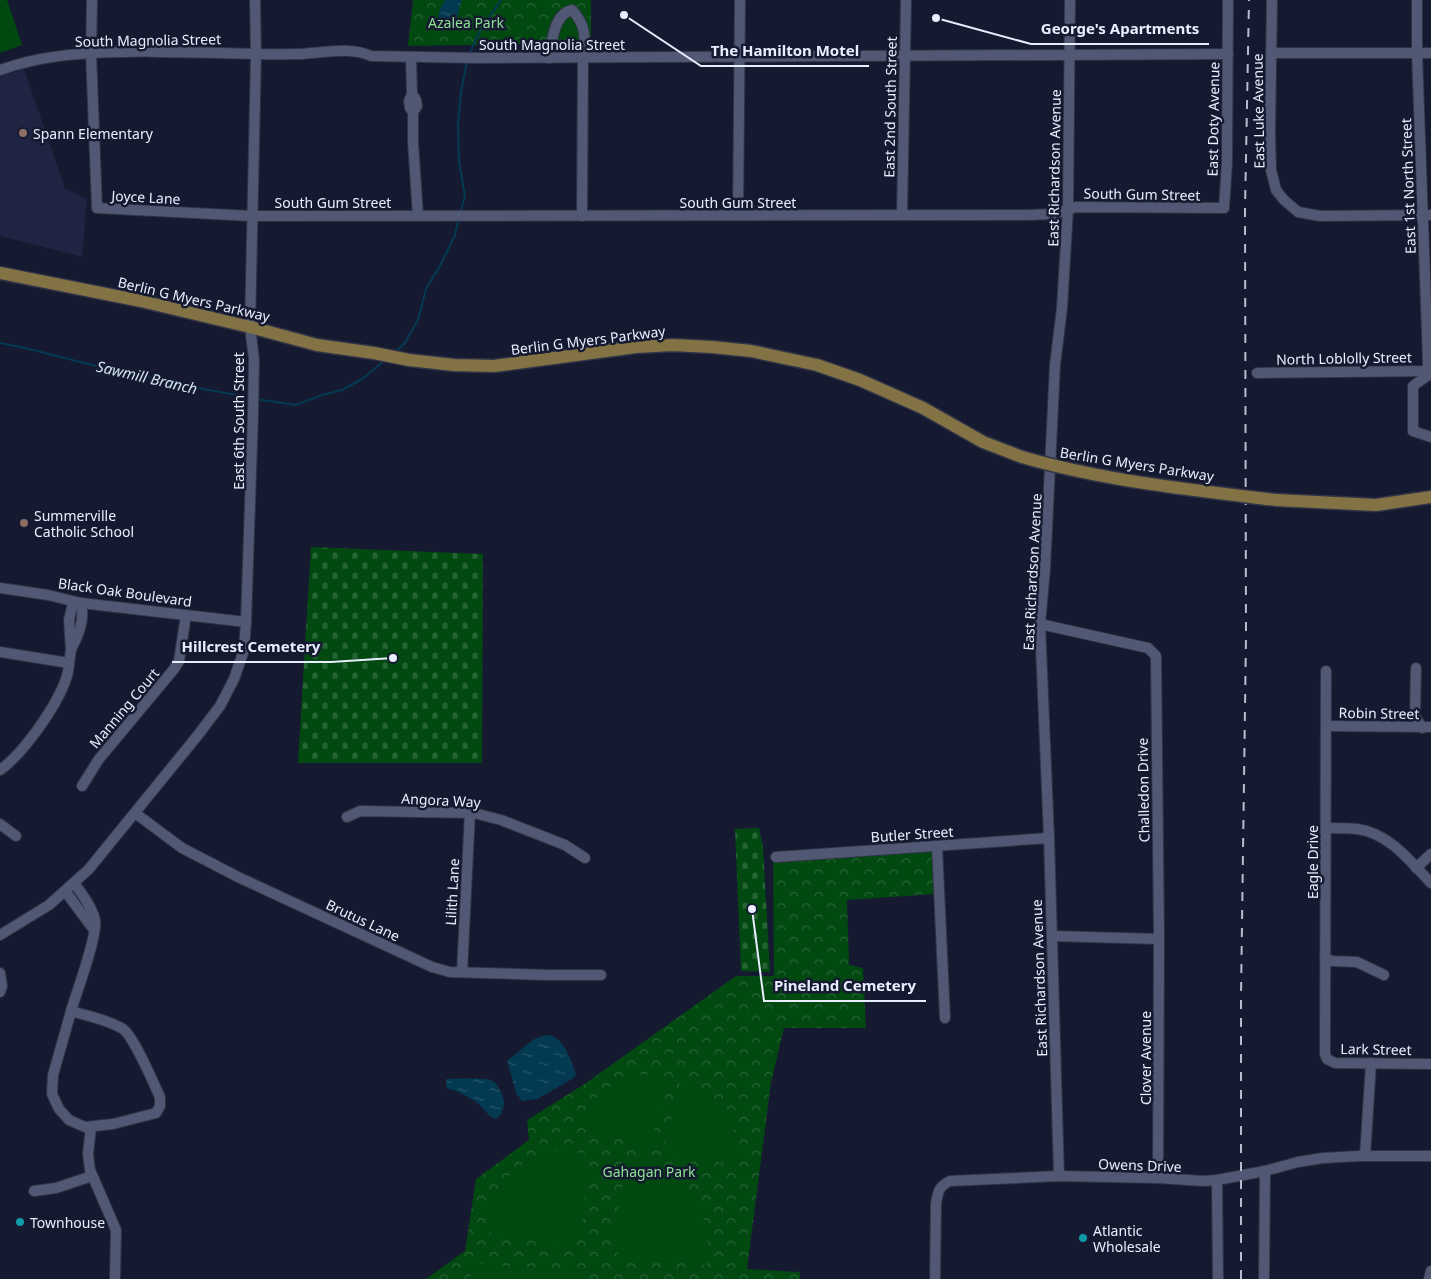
<svg xmlns="http://www.w3.org/2000/svg" width="1431" height="1279" viewBox="0 0 1431 1279" font-family="'Noto Sans',sans-serif">
<style>
.built{fill:#1e2441}
.cemetery{fill:url(#cemetery-stones)}
.park{fill:url(#park-crowns)}
.pitch{fill:#024911}
.water{fill:url(#water-ripples)}
.lines{fill:none;stroke-linecap:round;stroke-linejoin:round}
.stream{stroke:#033a51;stroke-width:2}
.minor-casing{stroke:#313446;stroke-width:12}
.major-casing{stroke:#313446;stroke-width:15}
.minor{stroke:#515873;stroke-width:10}
.major{stroke:#837243;stroke-width:12}
.rail{stroke:#b7bcce;stroke-width:2;stroke-dasharray:9 9;stroke-linecap:butt}
.major-bridge-casing{stroke:#313446;stroke-width:15;stroke-linecap:butt}
.major-bridge{stroke:#837243;stroke-width:12}
.education-dot{fill:#8d6e63;stroke:#151a31;stroke-width:2}
.culture-dot{fill:#0f9aa8;stroke:#151a31;stroke-width:2}
.labels{text-anchor:middle;dominant-baseline:central;stroke-width:5;stroke-linejoin:round;paint-order:stroke}
.park-label{font-size:14px;fill:#8de291;stroke:#151a31}
.street-label{font-size:14px;fill:#e9eefe;stroke:#151a31}
.poi-label{font-size:14px;fill:#e9eefe;stroke:#151a31;text-anchor:start}
.water-label{font-size:15px;font-style:italic;fill:#cfe4f0;stroke:#151a31}
.leader{fill:none;stroke:#e9eefe;stroke-width:2}
.callout-dot{fill:#e9eefe;stroke:#151a31;stroke-width:2}
.callout-label{font-size:15px;text-anchor:middle;font-weight:bold;fill:#e9eefe;stroke:#151a31;stroke-width:5;stroke-linejoin:round;paint-order:stroke}
</style>
<defs>
<pattern id="cemetery-stones" width="16" height="16" patternUnits="userSpaceOnUse" patternTransform="scale(1.25)"><rect width="16" height="16" fill="#024911"/><path d="M2 7V4a2 2 0 0 1 4 0v3zM10 15v-3a2 2 0 0 1 4 0v3z" fill="#276435"/></pattern>
<pattern id="park-crowns" width="20" height="18" patternUnits="userSpaceOnUse" patternTransform="scale(1.25)"><rect width="20" height="18" fill="#024911"/><path d="M2 6a3 3 0 1 1 6 0M12 15a3 3 0 1 1 6 0" fill="none" stroke="#276435"/></pattern>
<pattern id="water-ripples" width="26" height="14" patternUnits="userSpaceOnUse" patternTransform="scale(1.25)"><rect width="26" height="14" fill="#033a51"/><path d="M2 4q2-2 4 0t4 0M15 11q2-2 4 0t4 0" fill="none" stroke="#28576b"/></pattern>
</defs>
<rect width="100%" height="100%" fill="#151a31"/>
<path class="built" d="M24,69L65,188L87,199L82,257L0,236V77Z"/>
<g class="cemetery">
<path d="M311,547L483,554L482,763H298Z"/>
<path d="M759,828L763,847L770,972L741,971L735,829Z"/>
</g>
<g class="park">
<path d="M413,0H591V43L408,46Z"/>
<path d="M933,850L935,894L847,900L849,965L863,968L866,1028H784L771,1082L747,1269L800,1272V1279H426L465,1251L476,1179L529,1140L527,1120L583,1085L736,976H774L773,855Z"/>
</g>
<g class="pitch">
<path d="M0,0H7L22,45L0,53Z"/>
<path d="M646,1074L670,1081L650,1143L644,1147L582,1126L587,1113L595,1099L609,1087L626,1076Z"/>
<path d="M680,1083C686,1085 693,1087 699,1089C722,1100 737,1125 737,1150C737,1155 734,1160 732,1165L669,1152L665,1146Z"/>
<path d="M556,1151L576,1152L589,1154L581,1236L566,1247L484,1231L489,1207L500,1187L513,1171L537,1155Z"/>
<path d="M628,1157C639,1161 651,1163 661,1167C685,1177 702,1206 707,1231C709,1242 707,1254 706,1265L620,1256L611,1244Z"/>
<path d="M473,1263L571,1271L577,1279H470Z"/>
</g>
<g class="water">
<path d="M445,0H462C456,15 461,20 445,30L440,28C436,18 439,9 445,0Z"/>
<path d="M549,1035C566,1040 570,1059 576,1074L574,1078L537,1099L522,1101L516,1093L507,1060C518,1054 526,1043 537,1038C541,1036 545,1036 549,1035Z"/>
<path d="M446,1079C456,1079 485,1077 493,1081C498,1084 504,1097 504,1102C504,1109 501,1115 496,1119C485,1115 483,1105 473,1100C468,1097 463,1094 458,1092C454,1090 451,1090 447,1088Z"/>
</g>
<g class="lines">
<g class="stream">
<path d="M470,54C476,34 490,17 501,0"/>
<path d="M461,210L465,196L459,162L458,125L461,92L467,61"/>
<path d="M0,343L25,348L88,364L197,388L249,397"/>
<path d="M396,351L404,344L418,320L426,289L441,264L455,235L458,222"/>
<path d="M256,399L296,405L322,395L342,390L362,379L384,361"/>
</g>
<g class="minor-casing">
<g id="minor">
<path d="M92,0L91,53L97,208L251,216L1028,215L1054,214L1076,207L1224,208L1227,163L1228,0"/>
<path d="M1272,0L1270,133L1271,170L1276,190L1284,200L1298,212L1320,216L1431,215"/>
<path d="M1417,0V53L1428,362V367L1431,369"/>
<path d="M1271,53H1431"/>
<path d="M411,57L412,94L409,101L410,108L413,112"/>
<path d="M549,58C553,52 552,48 552,42C554,29 558,13 572,10C587,26 585,38 583,57L582,216"/>
<path d="M0,70C39,56 78,53 119,52C132,52 145,51 158,52C205,52 252,55 299,54C323,53 349,46 371,56L478,58L1228,54"/>
<path d="M412,94L416,100L417,106L413,112V142L418,216"/>
<path d="M738,215L740,0"/>
<path d="M902,215L906,0"/>
<path d="M1257,373L1431,371"/>
<path d="M1431,373L1413,386V431L1431,437"/>
<path d="M0,588L48,595L81,603L246,622"/>
<path d="M81,603C85,619 79,635 71,649L69,620L72,607Z"/>
<path d="M1040,624L1148,648L1156,656L1159,939L1158,1178"/>
<path d="M0,652L69,663"/>
<path d="M1416,668L1415,716L1422,728"/>
<path d="M1326,671L1325,1054L1327,1059L1335,1063L1431,1064"/>
<path d="M1326,726L1431,727"/>
<path d="M0,770C24,753 61,701 68,672C69,665 70,657 71,649"/>
<path d="M82,786L99,759L174,669L179,661L186,615"/>
<path d="M135,813L182,848L238,877L432,967L450,972L547,975H601"/>
<path d="M347,817L360,811L474,813L501,820L565,845L585,858"/>
<path d="M0,824L16,836"/>
<path d="M1325,828C1336,828 1347,828 1357,829C1389,833 1410,861 1431,883"/>
<path d="M937,846L945,1018"/>
<path d="M776,857L1049,838"/>
<path d="M1416,868L1431,854"/>
<path d="M65,891L94,930"/>
<path d="M0,935L49,905L89,869L198,735L220,706L234,679L244,650L246,622L253,414L254,359L250,327L256,54L255,0"/>
<path d="M1052,936L1159,939"/>
<path d="M1325,958L1332,961L1357,962L1384,975"/>
<path d="M462,972L470,812"/>
<path d="M0,973L2,986L0,992"/>
<path d="M71,1011C87,1016 109,1020 123,1029C134,1037 153,1082 160,1097V1106L156,1113L113,1124L85,1127L69,1120L59,1109L52,1094L53,1075L70,1015L71,1011C76,994 98,935 95,920C92,907 82,894 74,883"/>
<path d="M91,1127L88,1154L90,1170L116,1230L115,1279"/>
<path d="M1365,1156L1371,1063"/>
<path d="M1059,1176L1049,838L1040,624L1045,569L1055,365L1062,308L1068,209L1070,0"/>
<path d="M1217,1180L1218,1279"/>
<path d="M34,1191L56,1188L92,1176"/>
<path d="M935,1279L936,1204C938,1192 938,1187 950,1181L1059,1176L1158,1178L1203,1181L1217,1180L1265,1171L1298,1162L1323,1158L1359,1156H1431"/>
<path d="M1264,1279L1265,1171"/>
<path d="M1429,1279L1431,1271"/>
</g>
</g>
<g class="major-casing">
<g id="major">
<path d="M0,273L141,301L250,327L317,345L374,353L409,360L454,365L494,366L636,347L673,345L712,347L751,351L817,365L860,380L923,408L983,442L1022,457"/>
<path d="M1276,500L1376,505L1431,497"/>
</g>
</g>
<use href="#minor" class="minor"/>
<use href="#major" class="major"/>
<path class="rail" d="M1241,1279V996L1246,636L1245,209L1249,0"/>
<g class="major-bridge-casing">
<path id="major-bridge" d="M1022,457C1105,481 1191,490 1276,500"/>
</g>
<use href="#major-bridge" class="major-bridge"/>
</g>
<g class="education-dot">
<circle cx="23" cy="133" r="5"/>
<circle cx="24" cy="523" r="5"/>
</g>
<g class="culture-dot">
<circle cx="20" cy="1222" r="5"/>
<circle cx="1083" cy="1238" r="5"/>
</g>
<g class="labels">
<g class="park-label">
<text x="466" y="22">Azalea Park</text>
<text x="649" y="1171">Gahagan Park</text>
</g>
<g class="street-label">
<text transform="translate(148 40) rotate(-1)">South Magnolia Street</text>
<text x="552" y="44">South Magnolia Street</text>
<text transform="translate(890 107) rotate(-89)">East 2nd South Street</text>
<text transform="translate(1258 111) rotate(-91)">East Luke Avenue</text>
<text transform="translate(1213 119) rotate(-89)">East Doty Avenue</text>
<text transform="translate(1054 168) rotate(-89)">East Richardson Avenue</text>
<text transform="translate(1408 186) rotate(-92)">East 1st North Street</text>
<text transform="translate(1142 194) rotate(1)">South Gum Street</text>
<text transform="translate(146 197) rotate(3)">Joyce Lane</text>
<text x="333" y="202">South Gum Street</text>
<text x="738" y="202">South Gum Street</text>
<text transform="translate(194 299) rotate(13)">Berlin G Myers Parkway</text>
<text transform="translate(588 340) rotate(-7)">Berlin G Myers Parkway</text>
<text transform="translate(1344 358) rotate(-1)">North Loblolly Street</text>
<text transform="translate(238 421) rotate(-90)">East 6th South Street</text>
<text transform="translate(1137 464) rotate(9)">Berlin G Myers Parkway</text>
<text transform="translate(1032 572) rotate(-87)">East Richardson Avenue</text>
<text transform="translate(125 592) rotate(8)">Black Oak Boulevard</text>
<text transform="translate(124 708) rotate(-50)">Manning Court</text>
<text transform="translate(1379 713) rotate(1)">Robin Street</text>
<text transform="translate(1143 790) rotate(-91)">Challedon Drive</text>
<text transform="translate(441 800) rotate(3)">Angora Way</text>
<text transform="translate(912 834) rotate(-4)">Butler Street</text>
<text transform="translate(1312 862) rotate(-90)">Eagle Drive</text>
<text transform="translate(452 892) rotate(-87)">Lilith Lane</text>
<text transform="translate(363 920) rotate(25)">Brutus Lane</text>
<text transform="translate(1039 978) rotate(-92)">East Richardson Avenue</text>
<text transform="translate(1376 1049) rotate(1)">Lark Street</text>
<text transform="translate(1145 1058) rotate(-90)">Clover Avenue</text>
<text transform="translate(1140 1165) rotate(2)">Owens Drive</text>
</g>
<g class="poi-label">
<text x="33" y="133">Spann Elementary</text>
<text x="34" y="515">Summerville<tspan x="34" dy="16">Catholic School</tspan></text>
<text x="30" y="1222">Townhouse</text>
<text x="1093" y="1230">Atlantic<tspan x="1093" dy="16">Wholesale</tspan></text>
</g>
<g class="water-label">
<text transform="translate(147 377) rotate(13)">Sawmill Branch</text>
</g>
</g>
<path class="leader" d="M936 18L1031 44H1209M624 15L701 66H869M393 658L331 662H172M752 909L764 1001H926"/>
<g class="callout-dot">
<circle cx="936" cy="18" r="5"/>
<circle cx="624" cy="15" r="5"/>
<circle cx="393" cy="658" r="5"/>
<circle cx="752" cy="909" r="5"/>
</g>
<g class="callout-label">
<text x="1120" y="34">George's Apartments</text>
<text x="785" y="56">The Hamilton Motel</text>
<text x="251" y="652">Hillcrest Cemetery</text>
<text x="845" y="991">Pineland Cemetery</text>
</g>
</svg>
